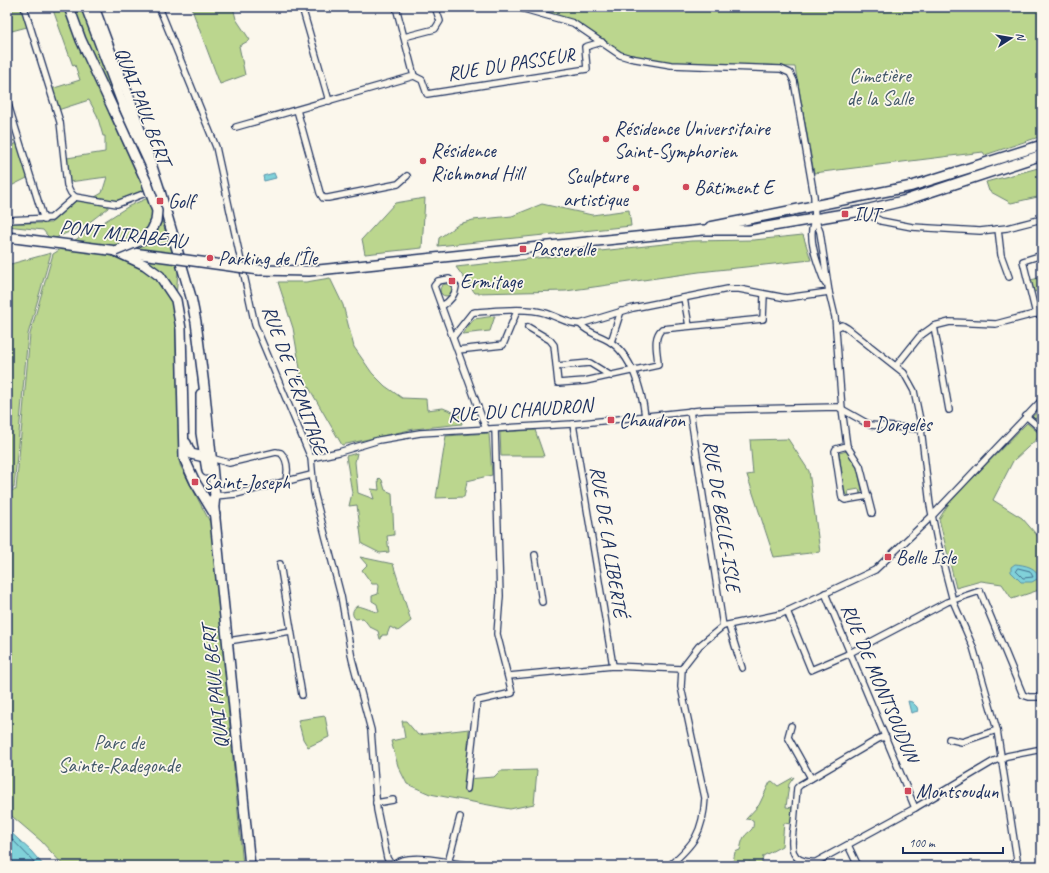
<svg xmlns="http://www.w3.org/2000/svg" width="1049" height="873" viewBox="0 0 1049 873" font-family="Caveat,sans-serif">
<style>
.green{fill:#bbd68e;stroke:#6b8276}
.water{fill:#80d1d9;stroke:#5890a8}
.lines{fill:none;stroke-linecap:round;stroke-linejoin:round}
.shore{stroke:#43708f;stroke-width:1}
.street-casing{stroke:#1b2f5e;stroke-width:8}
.primary-casing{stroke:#1b2f5e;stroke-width:12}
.street{stroke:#fbf7ec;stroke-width:5.5}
.primary{stroke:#fbf7ec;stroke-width:9}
.primary-bridge-casing{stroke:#1b2f5e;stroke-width:12;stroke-linecap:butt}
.primary-bridge{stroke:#fbf7ec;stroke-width:9}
.poi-dot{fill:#d1495b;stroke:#fbf7ec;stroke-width:1.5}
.labels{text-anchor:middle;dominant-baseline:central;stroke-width:3.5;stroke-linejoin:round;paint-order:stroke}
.street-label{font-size:20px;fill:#1b2f5e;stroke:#fbf7ec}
.park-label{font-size:20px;fill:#43596a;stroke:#fbf7ec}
.poi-label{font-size:20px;fill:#1b2f5e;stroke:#fbf7ec;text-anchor:start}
</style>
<rect width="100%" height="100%" fill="#fbf7ec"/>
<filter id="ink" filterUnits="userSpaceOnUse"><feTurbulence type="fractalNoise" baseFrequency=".025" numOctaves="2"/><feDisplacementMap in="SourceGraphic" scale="8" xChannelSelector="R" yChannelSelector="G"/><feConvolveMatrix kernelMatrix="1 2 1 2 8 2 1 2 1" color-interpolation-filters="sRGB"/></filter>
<g filter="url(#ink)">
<g class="green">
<path d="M7,7H21L27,27L8,32Z"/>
<path d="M52,7H63L147,189L116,201L95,197L102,193L107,177L69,182L67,158L105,152V136H103L97,115L89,100L58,110L51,89L80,80L75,65L73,66Z"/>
<path d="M73,7H83L121,110L116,106L85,38Z"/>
<path d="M191,7H233L236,19L250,40L239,46L245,75L220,84Z"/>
<path d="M524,7H1042V136L985,155L983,152L814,173L795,67L673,63L637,57L621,52L575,21Z"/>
<path d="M15,140L11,142L12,145L18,143L29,177L11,186L7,174V143Z"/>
<path d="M1042,167V196L1011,203L989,191L986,182Z"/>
<path d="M148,198L162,221L178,270L175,314L180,465L211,524L243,866H64L41,841L7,812V490H16L30,334L53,254L129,206Z"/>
<path d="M425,198L422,248L365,254L362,239L395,203Z"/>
<path d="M77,200L108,205V208L87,224L51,240L43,230L7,226L8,223H51Z"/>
<path d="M542,204L592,215L629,210L631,226L438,246L439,238L459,224L473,220L512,216Z"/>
<path d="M803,235L811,260L699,272L566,291L475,293L456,267L691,241L754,240Z"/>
<path d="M51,253L28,334L14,488H7V265Z"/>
<path d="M1042,277V290L1034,292L1031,280Z"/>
<path d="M330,278L343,305L354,347L372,373L385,386L402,398L426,399L427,410L443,408L460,415L462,424L414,429L342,445L301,374L293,328L278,282H306Z"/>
<circle cx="446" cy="290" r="6"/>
<path d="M495,316L490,331L462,334L474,319Z"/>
<path d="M1042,408V419L1031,418Z"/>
<path d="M1027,423L1041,435L1013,461L993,500L1022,518L1042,541V589L1012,599L1002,584L981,581L956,588L939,519L951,500Z"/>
<path d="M535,430L544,456H501L500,432Z"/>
<path d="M489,433L492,475L467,481L464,497L436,498L446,436Z"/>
<path d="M788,439L809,471L820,552L774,557L747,475L753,474L750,440Z"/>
<path d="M847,451L857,467L862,490L860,494L859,489L848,491L849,496L845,494L839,453Z"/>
<path d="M357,453L355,462L358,493L374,499L371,489L379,490L378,480L380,478L382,480L385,490L392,493L394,535L387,536L389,552L380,553L362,544L357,505L349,506L352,493L346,456Z"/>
<path d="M360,557L393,564L411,621L398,631L390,627L387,635H382L381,639H380L378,631L370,627L363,618L356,619C351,616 352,609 357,606C365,607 373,612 379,612L377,604L372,601V596L378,594L379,586L378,584H372L362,570L367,565Z"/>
<path d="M325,716L329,737L308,747L303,739L298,720Z"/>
<path d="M402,721H406L418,735L469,729L466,779L494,777L500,771L537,770L534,804L510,809L430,794L407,784L398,766L391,741L405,738Z"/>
<path d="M794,777L789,784L786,807L793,808L791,824L784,823L782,846L763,856L761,866H751L750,862L742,866L733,862L735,852L740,850C741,846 742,840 744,837C749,830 755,831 753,820L746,819L759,805L770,782L772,781L778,786Z"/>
</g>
<g class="water">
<path d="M274,173L276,178L264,181L263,176Z"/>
<path d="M1015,564C1025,565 1037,567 1039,578L1032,582H1021L1011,572V567Z"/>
<path d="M908,701L912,702L917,707L918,711L911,713Z"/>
<path d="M7,829L31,851L44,866H7Z"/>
</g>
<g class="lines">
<g class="shore">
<path d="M1018,568L1030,571L1033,577L1023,578L1016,571Z"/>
<path d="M7,834L38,866"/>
</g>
<g class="street-casing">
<g id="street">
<path d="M24,7L60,122L67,185L71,193L75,197"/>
<path d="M159,7L216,147L255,325L311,458L314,492L341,596L352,659L371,730L377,810L387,858L392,866"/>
<path d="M302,7L329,101"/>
<path d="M517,7L573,23L620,55L630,58L671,65L781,69L790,73L794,81L814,196L815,219L820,232L829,292L835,317L842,409L847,446L860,466L872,513"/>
<path d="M404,37L435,29L440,21L435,7"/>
<path d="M414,76L422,80L427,94L587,69L585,47L602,42"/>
<path d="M7,101L44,220"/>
<path d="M297,110L320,193L323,198H328L398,184L407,176"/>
<path d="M236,127L414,76L396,7"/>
<path d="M862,211L881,221L912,227L980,231L1007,228L1042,219"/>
<path d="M815,219C806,237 818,265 825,283"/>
<path d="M7,220L51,218L75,197L117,204L151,191"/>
<path d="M998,229L1001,255L1009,277"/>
<path d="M684,298L689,326"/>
<path d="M442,306C449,302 455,296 456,287L449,279L438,281L434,286L486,429"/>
<path d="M1036,314L1023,261L1042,255"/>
<path d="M580,324C588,333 599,335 609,341C632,355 642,391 645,416"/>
<path d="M934,326L949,410"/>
<path d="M528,327L550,340L554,345L558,383L585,381L658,365C658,353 652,338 662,329L763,319L764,295"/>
<path d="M836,328L842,325L847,328L904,373L914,391L920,420L930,505L937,540L953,601L973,647L997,730L1018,866"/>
<path d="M453,337L472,313L475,312C495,311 525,307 545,313C557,316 567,324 580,324L633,308L728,289H739L786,298L829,292"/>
<path d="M611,342L621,311"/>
<path d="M458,350L503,345L517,311"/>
<path d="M557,366L590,363L611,376"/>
<path d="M896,366L920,336L934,326L950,322L996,324L1042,312"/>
<path d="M690,411L723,626"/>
<path d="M1026,416L1042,430"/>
<path d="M573,424L613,666"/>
<path d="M847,446L836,449L835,451L842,498L845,500L868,496"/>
<path d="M211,458L229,463L276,452L281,453C288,460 288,471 286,480"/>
<path d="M311,458L339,452L379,440L420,433L573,424L703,410L838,407L870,425L921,429"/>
<path d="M215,496L236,494L311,475"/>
<path d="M535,555L542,602"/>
<path d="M280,564L302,695"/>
<path d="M825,593L915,808"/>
<path d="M787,611L811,670L846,655L947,602L980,591L1023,695L1029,697H1042"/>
<path d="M729,626L742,668"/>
<path d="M228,641L291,631"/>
<path d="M509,676L613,666L682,669"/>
<path d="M791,726L788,737L811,778"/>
<path d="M886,737L880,738L800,785L797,788C796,800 795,811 794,823C791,844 787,864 816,862L915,808L994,761L1007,756L1042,749"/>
<path d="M949,739L962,742L997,730"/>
<path d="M467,789L477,701L512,693L497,634L500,596L495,429"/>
<path d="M376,803L393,800"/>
<path d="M848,845L858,866"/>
<path d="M448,863L460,817"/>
<path d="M393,866C405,851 452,863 470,866"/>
<path d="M669,866C694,844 703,833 705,798L681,687L682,669L685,664L699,646L723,626L781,614L875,570L932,516L1042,400"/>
</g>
</g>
<g class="primary-casing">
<g id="primary">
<path d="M69,7L81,40L114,111"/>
<path d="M86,7L150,177"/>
<path d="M94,7L117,69L128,94L159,188L191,297L196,322L205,394L215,496L214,505"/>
<path d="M710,227L912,186L1042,145"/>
<path d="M7,237L172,258"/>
<path d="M115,251L145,265L160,276L176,300L181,329L184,458L195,482L215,515"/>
<path d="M259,270L309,271L703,230H749L861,211L903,201L1042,155"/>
<path d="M201,394V433L207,471"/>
<path d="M186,443L191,454L209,458"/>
<path d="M213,499L250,866"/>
</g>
</g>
<use href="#street" class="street"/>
<use href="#primary" class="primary"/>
<g class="primary-bridge-casing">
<g id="primary-bridge">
<path d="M114,111L147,183L157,211L156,221L152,230L144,239L115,251"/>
<path d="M172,258L259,270"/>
</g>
</g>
<use href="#primary-bridge" class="primary-bridge"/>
</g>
</g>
<g class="poi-dot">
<circle cx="606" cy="139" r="4"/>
<circle cx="423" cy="161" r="4"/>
<circle cx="686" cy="187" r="4"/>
<circle cx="636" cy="188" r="4"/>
<rect x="156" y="197" width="8" height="8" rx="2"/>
<rect x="841" y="210" width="8" height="8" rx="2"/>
<rect x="519" y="245" width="8" height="8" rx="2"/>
<circle cx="210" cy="258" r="4"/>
<rect x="448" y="277" width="8" height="8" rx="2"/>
<rect x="607" y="416" width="8" height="8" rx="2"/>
<rect x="863" y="420" width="8" height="8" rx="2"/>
<rect x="191" y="478" width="8" height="8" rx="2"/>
<rect x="884" y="553" width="8" height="8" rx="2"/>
<rect x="904" y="787" width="8" height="8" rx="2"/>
</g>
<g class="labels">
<g class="street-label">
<text transform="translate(511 64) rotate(-9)">RUE DU PASSEUR</text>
<text transform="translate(143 106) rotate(69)">QUAI PAUL BERT</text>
<text transform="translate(123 234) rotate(7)">PONT MIRABEAU</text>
<text transform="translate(295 380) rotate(70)">RUE DE L'ERMITAGE</text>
<text transform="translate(520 410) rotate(-4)">RUE DU CHAUDRON</text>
<text transform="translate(722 516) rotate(81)">RUE DE BELLE-ISLE</text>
<text transform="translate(609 542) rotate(81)">RUE DE LA LIBERTÉ</text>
<text transform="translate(880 683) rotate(67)">RUE DE MONTSOUDUN</text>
<text transform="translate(215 687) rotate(-96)">QUAI PAUL BERT</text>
</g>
<g class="park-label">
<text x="880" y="75">Cimetière<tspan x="880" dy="23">de la Salle</tspan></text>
<text x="119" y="742">Parc de<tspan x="119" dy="23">Sainte-Radegonde</tspan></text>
</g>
<g class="poi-label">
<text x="614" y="128">Résidence Universitaire<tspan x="614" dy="23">Saint-Symphorien</tspan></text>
<text x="431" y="150">Résidence<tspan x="431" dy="23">Richmond Hill</tspan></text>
<text x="628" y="176" text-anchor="end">Sculpture<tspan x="628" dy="23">artistique</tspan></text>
<text x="694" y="187">Bâtiment E</text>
<text x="168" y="201">Golf</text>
<text x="853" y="214">IUT</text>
<text x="531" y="249">Passerelle</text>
<text x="218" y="258">Parking de l'Île</text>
<text x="460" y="281">Ermitage</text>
<text x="619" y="420">Chaudron</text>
<text x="875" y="424">Dorgelès</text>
<text x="203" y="482">Saint-Joseph</text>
<text x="896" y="557">Belle Isle</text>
<text x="916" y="791">Montsoudun</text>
</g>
</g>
<rect width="1049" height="873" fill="none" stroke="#fbf7ec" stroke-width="24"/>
<rect x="12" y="12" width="1025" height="849" fill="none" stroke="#1b2f5e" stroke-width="1.5" filter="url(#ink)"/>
<g transform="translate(1011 38) rotate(78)" stroke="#fbf7ec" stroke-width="3" paint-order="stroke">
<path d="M0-3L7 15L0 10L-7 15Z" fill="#1b2f5e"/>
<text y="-6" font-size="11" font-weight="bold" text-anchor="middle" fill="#1b2f5e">N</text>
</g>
<path d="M903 847v6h100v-6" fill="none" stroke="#1b2f5e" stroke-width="2"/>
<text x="909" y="847" font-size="12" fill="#1b2f5e" stroke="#fbf7ec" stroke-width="3" paint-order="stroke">100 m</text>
</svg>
